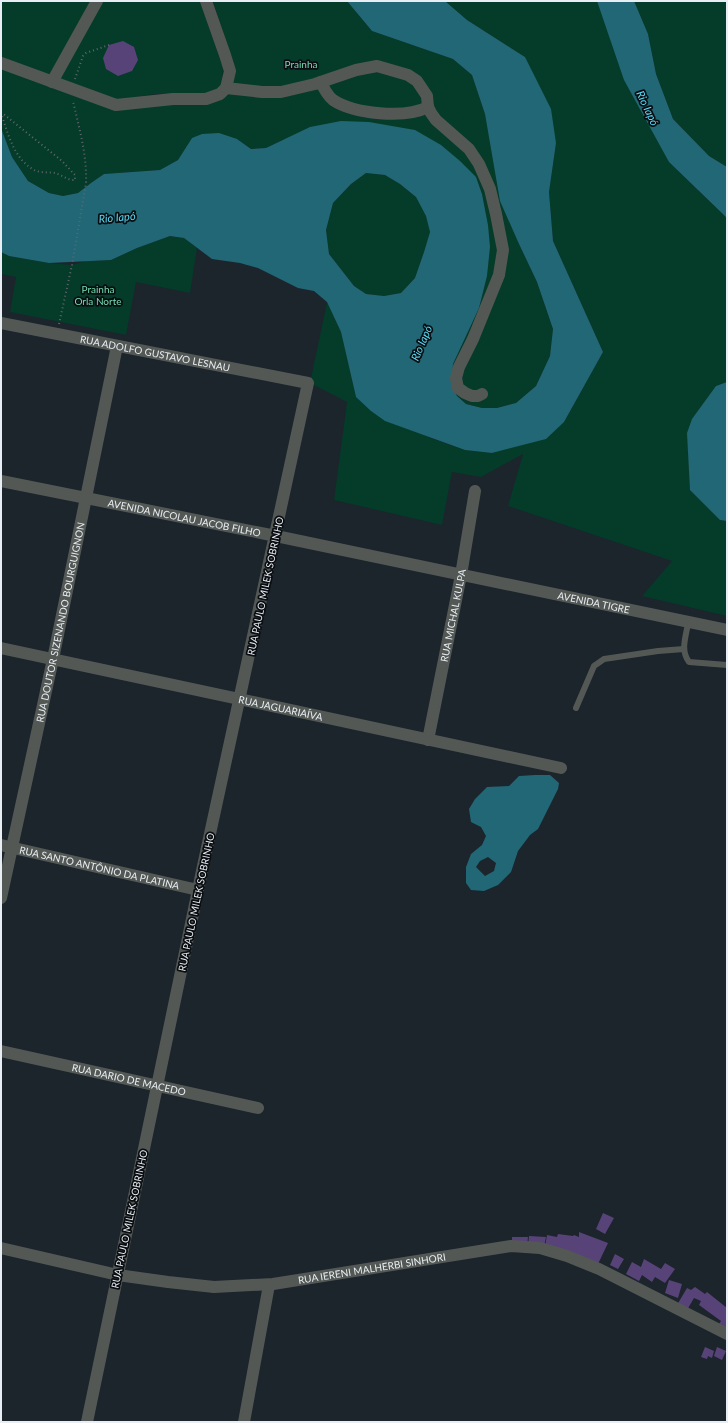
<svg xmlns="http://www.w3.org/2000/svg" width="728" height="1423" viewBox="0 0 728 1423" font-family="Lato,sans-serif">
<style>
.green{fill:#053b29}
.water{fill:#226775;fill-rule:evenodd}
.building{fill:#584379}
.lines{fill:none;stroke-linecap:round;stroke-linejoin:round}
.path{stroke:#60676e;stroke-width:2;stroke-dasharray:1 3;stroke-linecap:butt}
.service{stroke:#535855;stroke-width:6}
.minor{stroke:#535855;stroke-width:12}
.tertiary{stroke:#535855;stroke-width:12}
.labels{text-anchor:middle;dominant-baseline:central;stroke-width:3.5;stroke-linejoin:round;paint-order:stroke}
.park-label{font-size:10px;fill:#72dcaf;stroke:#0a0d11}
.street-label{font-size:10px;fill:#e8eef3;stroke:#0a0d11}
.water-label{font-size:11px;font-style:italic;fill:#5adcf6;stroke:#0a0d11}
</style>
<rect width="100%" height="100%" fill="#1c242c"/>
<g class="green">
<path d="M1,1H200L223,68L222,85L215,91L203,95L155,94L118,100L1,59Z"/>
<path d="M213,1H347L372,31L453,59L472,75L485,114L493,156L519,244L537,282L553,329L550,356L536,386L516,403L497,408H482L466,404L457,396L452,386L453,364L479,308L487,276L488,225L482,194L476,177L284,139L266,148L251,149L237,139L192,138L178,160L160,170L104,174L91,183L78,193L63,196L49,193L28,181L12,157L1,128V63L115,107L212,100L235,68Z"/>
<path d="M445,1H597L669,162L727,218V382L716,386L720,520L727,521V616L642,596L672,561L508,506L523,454L481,477L452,472L442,525L334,500L347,402L310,383L327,302L341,332L356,397L428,437L465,450L492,453L517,446L564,422L603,352L553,241L549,192L556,143L525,57L467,20Z"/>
<path d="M634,1H727V167L709,156L673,119L656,74L648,34Z"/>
<path d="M366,173L385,175L400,184L416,197L426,216L430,232L424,252L415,278L401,293L384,296L366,294L354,286L329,254L326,230L333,203L351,184Z"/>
<path d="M170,236L184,238L197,248L190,293L136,282L126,335L10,312L16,277L1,274V252L9,256L49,263L72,265L86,261L111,260L137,248Z"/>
</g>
<g class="water">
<path d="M347,1H445L467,20L525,57L551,109L556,143L549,192L553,241L603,352L564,422L546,439L492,453L465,450L385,421L371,411L356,397L341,332L327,302L314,291L298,288L258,268L240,263L212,259L184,238L170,236L137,248L111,260L49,263L9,256L1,252V128L12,157L28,181L49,193L63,196L78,193L91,183L104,174L160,170L178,160L192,138L202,134L219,133L237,139L251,149L266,148L310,127L341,121L369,122L415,130L441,145L460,161L476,177L482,194L488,225L490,247L487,276L479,308L453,364L452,386L457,396L466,404L482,408H497L516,403L536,386L550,356L553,329L537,282L519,244L500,201L485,114L472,75L453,59L372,31ZM366,173L385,175L400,184L416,197L426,216L430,232L424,252L415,278L401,293L384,296L366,294L354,286L329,254L326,230L333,203L351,184Z"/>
<path d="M597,1H634L648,34L656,74L673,119L709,156L727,167V218L669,162L624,80Z"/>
<path d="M727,382V521L720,520L690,490L687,433L692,419L716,386Z"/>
<path d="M535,775H550L559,783L558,789L538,829L530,835L518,851L511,872L498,885L484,891L471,890L466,883V867L471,854L482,845L486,836L481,827L471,822L469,809L475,799L487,787L509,786L519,776ZM488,857L496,863L494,871L485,876L476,867L480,861Z"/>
</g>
<g class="building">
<path d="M123,41L134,47L138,60L132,71L118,76L106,69L103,58L109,45Z"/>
<path d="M603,1213L614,1218L605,1234L596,1229Z"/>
<path d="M579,1232L608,1243L598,1264L545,1247L547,1235L557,1237L558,1234L573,1236L574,1235L579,1237Z"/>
<path d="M529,1236L546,1237L544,1247L528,1246Z"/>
<path d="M512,1237H528L527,1246L512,1245Z"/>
<path d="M615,1254L624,1259L618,1269L610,1265Z"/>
<path d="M644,1259L661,1269L665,1263L675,1269L665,1283L655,1277L652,1282L642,1275L639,1281L626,1274L632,1262L641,1267Z"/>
<path d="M669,1280L682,1284L678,1298L665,1293Z"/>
<path d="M695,1287L705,1294L707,1292L727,1308V1332L717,1327L721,1321L699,1305L701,1301L694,1298L687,1310L677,1305L687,1288L691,1290Z"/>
<path d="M705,1347L714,1351L712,1358L708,1356L707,1359L701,1357Z"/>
<path d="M717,1347L726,1351L722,1360L714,1356Z"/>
</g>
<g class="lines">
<g class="path">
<path d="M75,79L83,56L86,53L109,45"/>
<path d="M1,112L62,161L75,175V180C69,181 62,175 55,173C48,172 40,173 34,170C13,158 8,133 1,113"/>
<path d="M59,324L72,265L86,183C87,154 79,128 73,101"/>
</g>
<g class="service">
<path d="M688,623C686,637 680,650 689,662L727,665"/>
<path d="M576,708L594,666L604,659L658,651L684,649"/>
</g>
<g class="minor">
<path d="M1,63L116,105L173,99H206L220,94L226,88L230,71L225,55L206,1"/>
<path d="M52,82L97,1"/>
<path d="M321,82C324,89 327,95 333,100C354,114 405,119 428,107"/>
<path d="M226,88L262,92H281L315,84L356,70L377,66L408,75L417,81L427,96L428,107L431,113L436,120L469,149L479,164L490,189L496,214L503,250L499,275L473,339L459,367L456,378L458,388L465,393L472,396H478L482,394"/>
<path id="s1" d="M1,648L561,768"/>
<path id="s2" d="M428,740L461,575L475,491"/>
<path id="s3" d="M1,845L198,890"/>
<path id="s4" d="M1,898L53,659L117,346"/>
<path id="s5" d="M1,1051L258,1108"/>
<path id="s6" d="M1,1248L118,1275L168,1282L214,1287L273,1284L511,1246L540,1248L567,1256L599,1269L727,1334"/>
<path d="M244,1422L269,1285"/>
</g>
<g class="tertiary">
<path id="s7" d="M1,323L308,383L203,866L87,1422"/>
<path id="s8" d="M1,481L276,536L727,630"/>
</g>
</g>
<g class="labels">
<g class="park-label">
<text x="301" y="64">Prainha</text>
<text x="98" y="289">Prainha<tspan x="98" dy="12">Orla Norte</tspan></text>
</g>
<g class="street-label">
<text stroke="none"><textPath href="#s7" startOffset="157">RUA ADOLFO GUSTAVO LESNAU</textPath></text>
<text stroke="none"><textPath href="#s8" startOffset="187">AVENIDA NICOLAU JACOB FILHO</textPath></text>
<text transform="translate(265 586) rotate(-78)">RUA PAULO MILEK SOBRINHO</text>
<text stroke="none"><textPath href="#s8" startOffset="605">AVENIDA TIGRE</textPath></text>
<text stroke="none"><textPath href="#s2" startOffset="127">RUA MICHAL KULPA</textPath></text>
<text stroke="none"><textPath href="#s4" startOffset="282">RUA DOUTOR SIZENANDO BOURGUIGNON</textPath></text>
<text stroke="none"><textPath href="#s1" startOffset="286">RUA JAGUARIAÍVA</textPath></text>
<text stroke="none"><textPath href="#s3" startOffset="101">RUA SANTO ANTÔNIO DA PLATINA</textPath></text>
<text transform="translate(196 902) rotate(-78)">RUA PAULO MILEK SOBRINHO</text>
<text stroke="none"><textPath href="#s5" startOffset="131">RUA DARIO DE MACEDO</textPath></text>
<text transform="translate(129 1219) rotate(-78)">RUA PAULO MILEK SOBRINHO</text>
<text stroke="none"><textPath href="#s6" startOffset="376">RUA IERENI MALHERBI SINHORI</textPath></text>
</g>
<g class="water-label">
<text transform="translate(648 108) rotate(65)">Rio Iapó</text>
<text transform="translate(117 217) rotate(-5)">Rio Iapó</text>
<text transform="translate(421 343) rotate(-67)">Rio Iapó</text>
</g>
</g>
<rect width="728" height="1423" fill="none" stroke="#e8eef3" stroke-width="4"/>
</svg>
